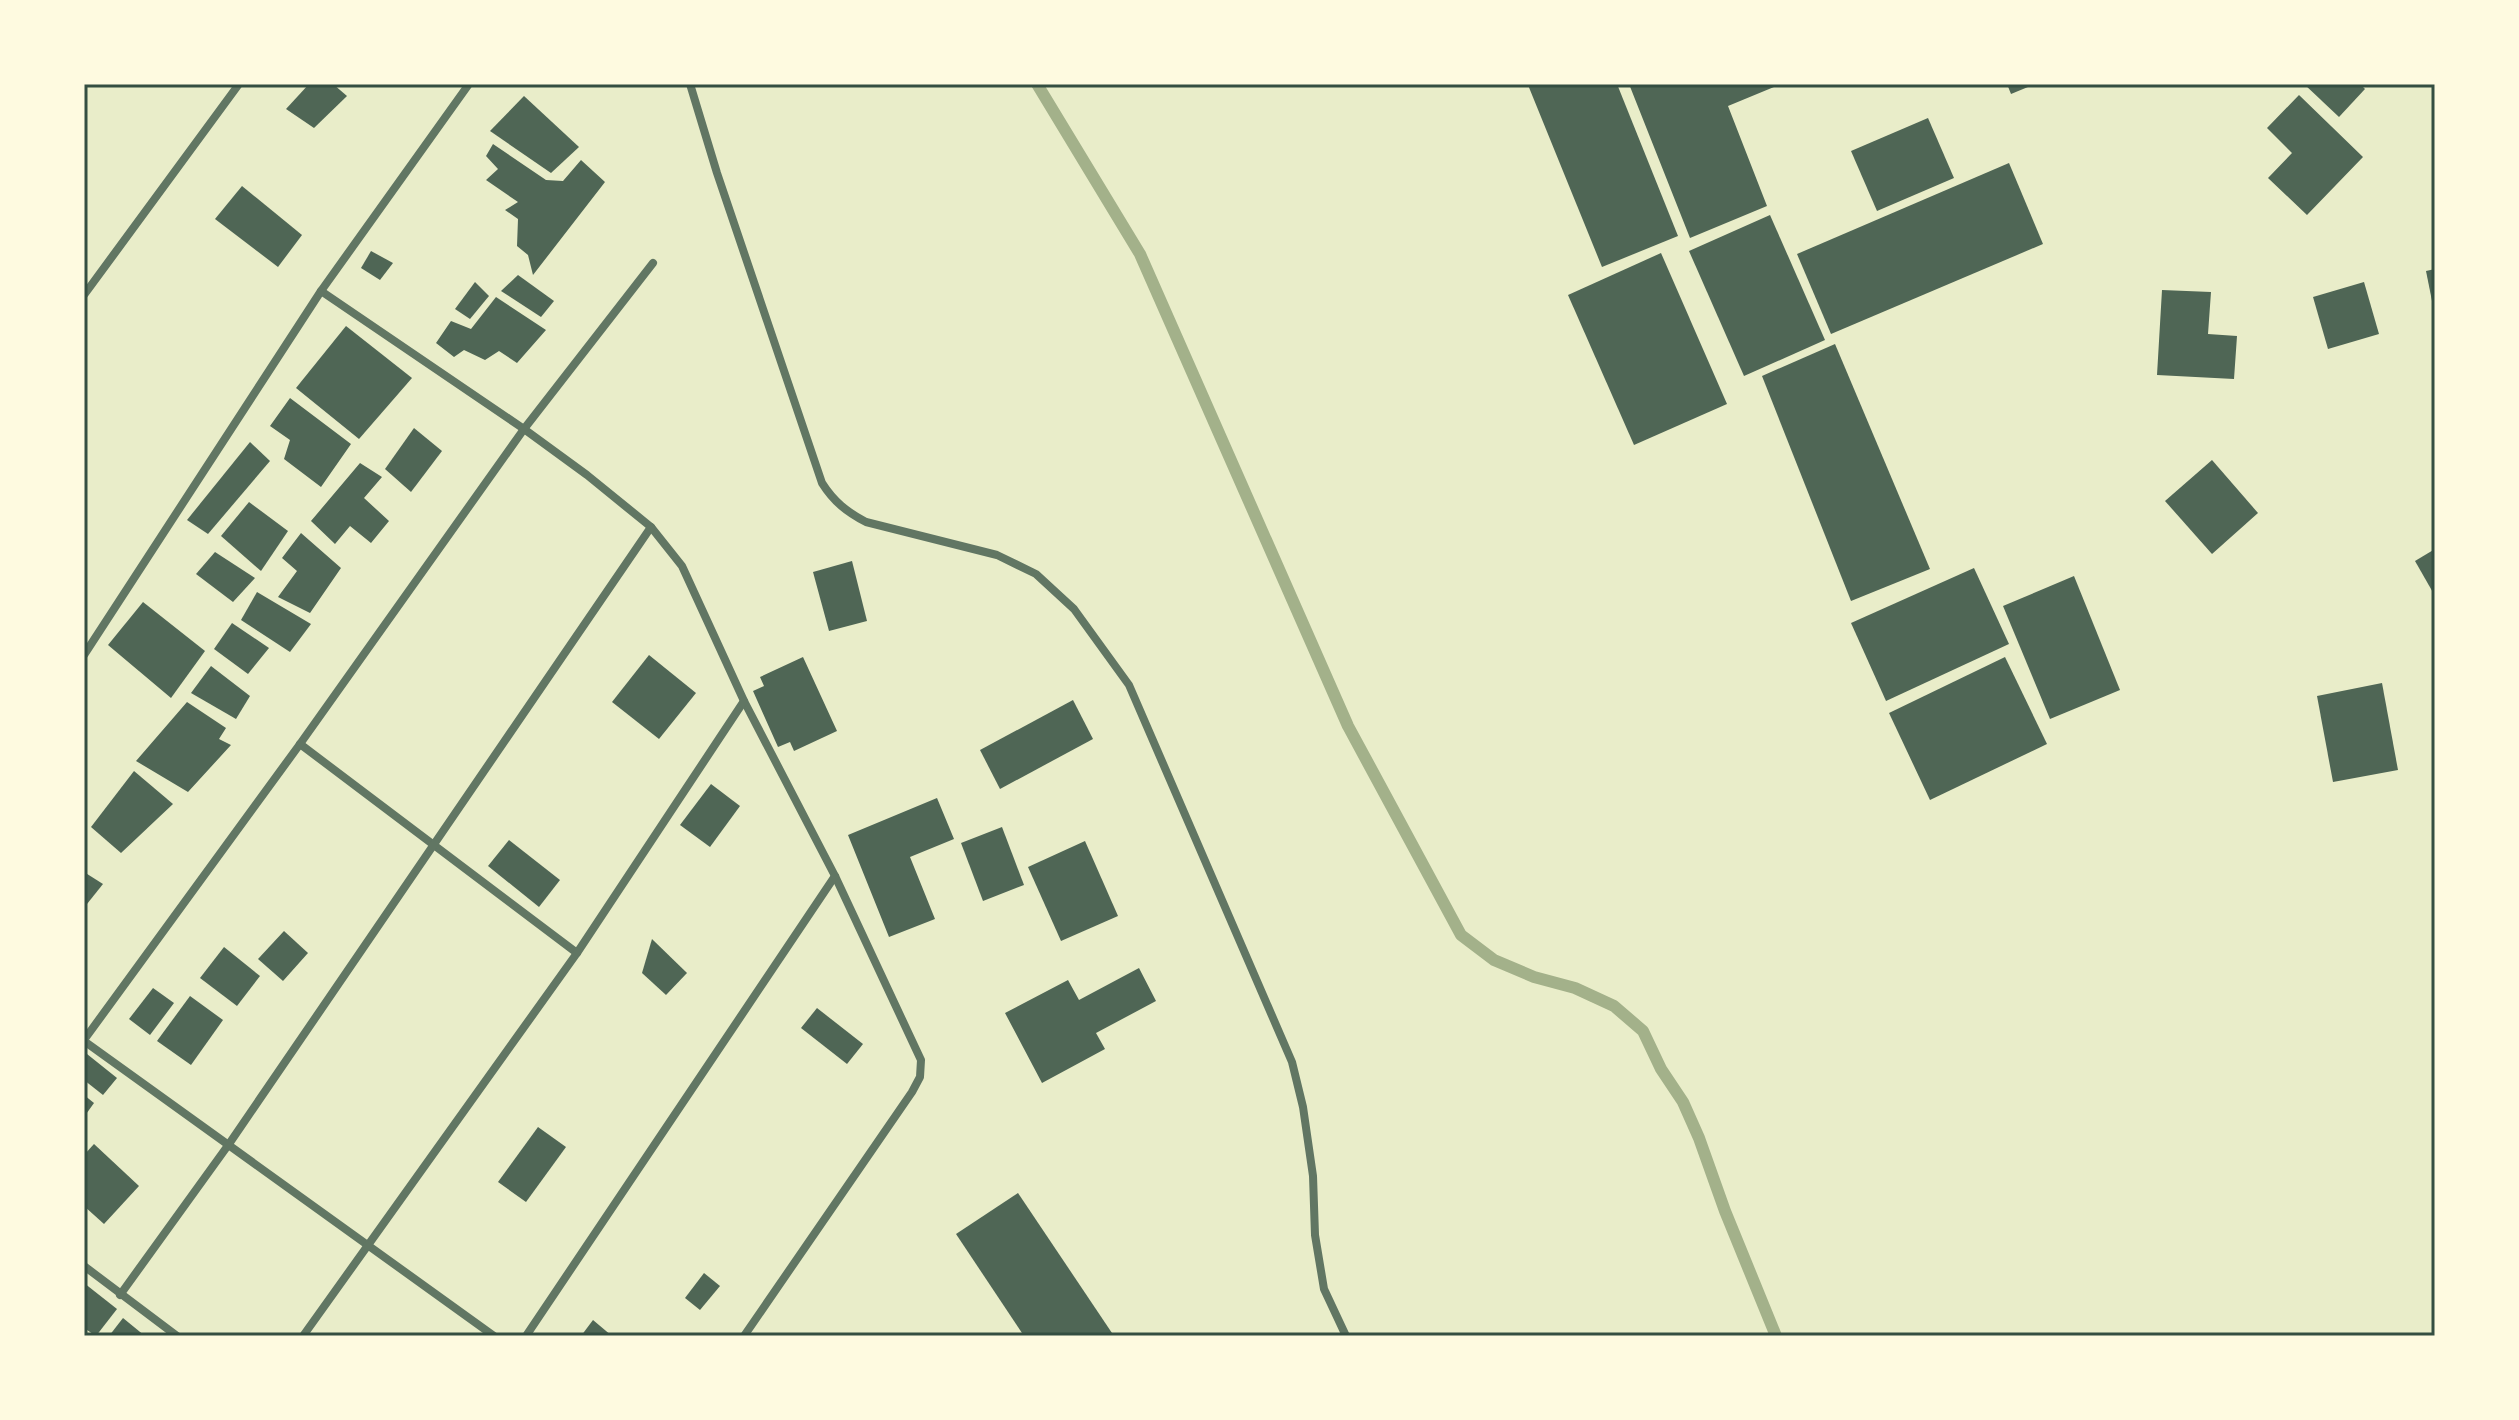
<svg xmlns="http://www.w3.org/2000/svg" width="2519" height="1420" viewBox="0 0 2519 1420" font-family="Raleway,sans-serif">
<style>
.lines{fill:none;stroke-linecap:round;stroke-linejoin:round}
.stream{stroke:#a3b18a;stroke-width:12}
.building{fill:#4f6655}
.minor{stroke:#617663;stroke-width:8}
.neatline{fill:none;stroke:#344e41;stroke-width:3}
</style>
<rect width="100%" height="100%" fill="#e9edc9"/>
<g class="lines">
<path class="stream" d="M1037,84L1140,254L1348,726L1461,935L1494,960L1534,977L1575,988L1614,1006L1643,1031L1661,1069L1683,1102L1699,1138L1725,1211L1776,1336"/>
</g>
<g class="building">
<path d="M309,84H333L347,96L314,128L286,109Z"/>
<path d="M1531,84H1617L1678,236L1602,267L1528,85Z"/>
<path d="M1629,84H1781L1728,106L1767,206L1690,238Z"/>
<path d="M2007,84H2035L2011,94Z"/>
<path d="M2304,84H2360L2365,89L2339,117Z"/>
<path d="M2299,95L2363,157L2307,215L2268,178L2292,153L2267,128Z"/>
<path d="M524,96L579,147L551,173L490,131Z"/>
<path d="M1928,118L1954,178L1877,211L1851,151Z"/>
<path d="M493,144L546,180L563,181L581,160L605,182L533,275L528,255L517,246L518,219L505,210L518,202L486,180L498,169L486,156Z"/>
<path d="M2009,163L2043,244L1831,334L1797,254Z"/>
<path d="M242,186L302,235L278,267L215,219Z"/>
<path d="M1770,215L1825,340L1744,376L1689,251Z"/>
<path d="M371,251L393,263L380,280L361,268Z"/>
<path d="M1661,253L1727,404L1634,445L1568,295Z"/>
<path d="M2435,269V311H2434L2426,271Z"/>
<path d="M518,275L554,301L541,317L501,291Z"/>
<path d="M475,282L489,296L470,319L455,309Z"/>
<path d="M2364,282L2379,334L2328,349L2313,297Z"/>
<path d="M2162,290L2211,292L2208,334L2237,336L2234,379L2157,375Z"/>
<path d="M496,297L546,330L517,363L499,351L485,360L464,350L454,357L436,343L451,321L471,329Z"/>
<path d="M346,326L412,378L359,439L296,388Z"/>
<path d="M1835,344L1930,569L1851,601L1762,376Z"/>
<path d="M290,398L351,444L321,487L284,459L290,440L270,426Z"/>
<path d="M414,428L442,451L411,492L385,469Z"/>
<path d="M250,442L270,461L208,534L187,520Z"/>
<path d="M2212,460L2258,513L2212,554L2165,501Z"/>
<path d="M360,463L382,477L364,498L389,521L371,543L350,526L335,544L311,521Z"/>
<path d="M249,502L288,531L261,571L221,536Z"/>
<path d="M301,533L341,568L310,613L278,597L297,571L282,558Z"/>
<path d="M2435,549V596L2415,561Z"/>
<path d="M215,552L255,578L233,602L196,574Z"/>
<path d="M852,561L867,621L829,631L813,572Z"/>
<path d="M1974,568L2009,644L1886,701L1851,623Z"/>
<path d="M2074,576L2120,690L2050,719L2003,606Z"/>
<path d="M257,592L311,624L290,652L241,620Z"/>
<path d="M143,602L205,651L171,698L108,645Z"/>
<path d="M232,623L269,648L248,674L214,649Z"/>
<path d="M649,655L696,693L659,739L612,702Z"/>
<path d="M803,657L837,731L794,751L790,742L778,747L753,691L764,686L760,677Z"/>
<path d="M2005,657L2047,744L1930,800L1889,713Z"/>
<path d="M211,666L250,696L236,719L191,693Z"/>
<path d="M2382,683L2398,770L2333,782L2317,696Z"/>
<path d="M1073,700L1093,739L1000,789L980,750Z"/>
<path d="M187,702L226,728L219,739L231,745L188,792L136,761Z"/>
<path d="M134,771L173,804L121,853L91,827Z"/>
<path d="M711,784L740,806L710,847L680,825Z"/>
<path d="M937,798L954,839L910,857L935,919L889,937L848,835Z"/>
<path d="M1002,827L1024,885L983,901L961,843Z"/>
<path d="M509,840L560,880L539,907L488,866Z"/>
<path d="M1085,841L1118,916L1061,941L1028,867Z"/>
<path d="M84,872L103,884L87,904L84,901Z"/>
<path d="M284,931L308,953L283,981L258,959Z"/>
<path d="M652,939L687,973L666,995L642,973Z"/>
<path d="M224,947L260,976L237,1006L200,978Z"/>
<path d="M1139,968L1156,1001L1096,1033L1105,1049L1042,1083L1005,1013L1068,980L1079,1000Z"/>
<path d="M153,988L174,1003L150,1035L129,1019Z"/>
<path d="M190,996L223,1020L191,1065L157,1041Z"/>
<path d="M817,1008L863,1044L847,1064L801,1028Z"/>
<path d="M87,1054L117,1078L103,1095L84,1080V1059Z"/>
<path d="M84,1095L94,1103L84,1117Z"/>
<path d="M538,1127L566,1147L526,1202L498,1182Z"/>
<path d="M94,1144L139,1186L104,1224L84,1206V1155Z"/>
<path d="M1018,1193L1114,1336H1024L956,1234Z"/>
<path d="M704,1273L720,1286L700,1310L685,1298Z"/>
<path d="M84,1283L117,1309L96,1336L84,1328Z"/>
<path d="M123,1318L145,1336H109Z"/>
<path d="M593,1320L612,1336H581Z"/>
</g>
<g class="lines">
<g class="minor">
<path d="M690,84L717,173L822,483C834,502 847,512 866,522L997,555L1036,574L1074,609L1129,685L1292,1062L1303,1107L1313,1176L1315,1235L1324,1289L1346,1336"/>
<path d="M321,291L524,429L587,475L651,527L682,566L744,701L835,876L921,1060L920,1077L912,1092L744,1336"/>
<path d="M84,295L239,84"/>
<path d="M84,655L321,291L469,84"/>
<path d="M300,744L577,953"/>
<path d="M84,1040L300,744L524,429L653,263"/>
<path d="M84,1041L494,1336"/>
<path d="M84,1266L177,1336"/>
<path d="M120,1295L229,1144L651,527"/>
<path d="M303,1336L577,953L744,701"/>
<path d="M526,1336L835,876"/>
</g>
</g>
<rect width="2519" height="1420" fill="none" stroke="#fefae0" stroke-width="172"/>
<rect x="86" y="86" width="2347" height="1248" class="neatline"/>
</svg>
